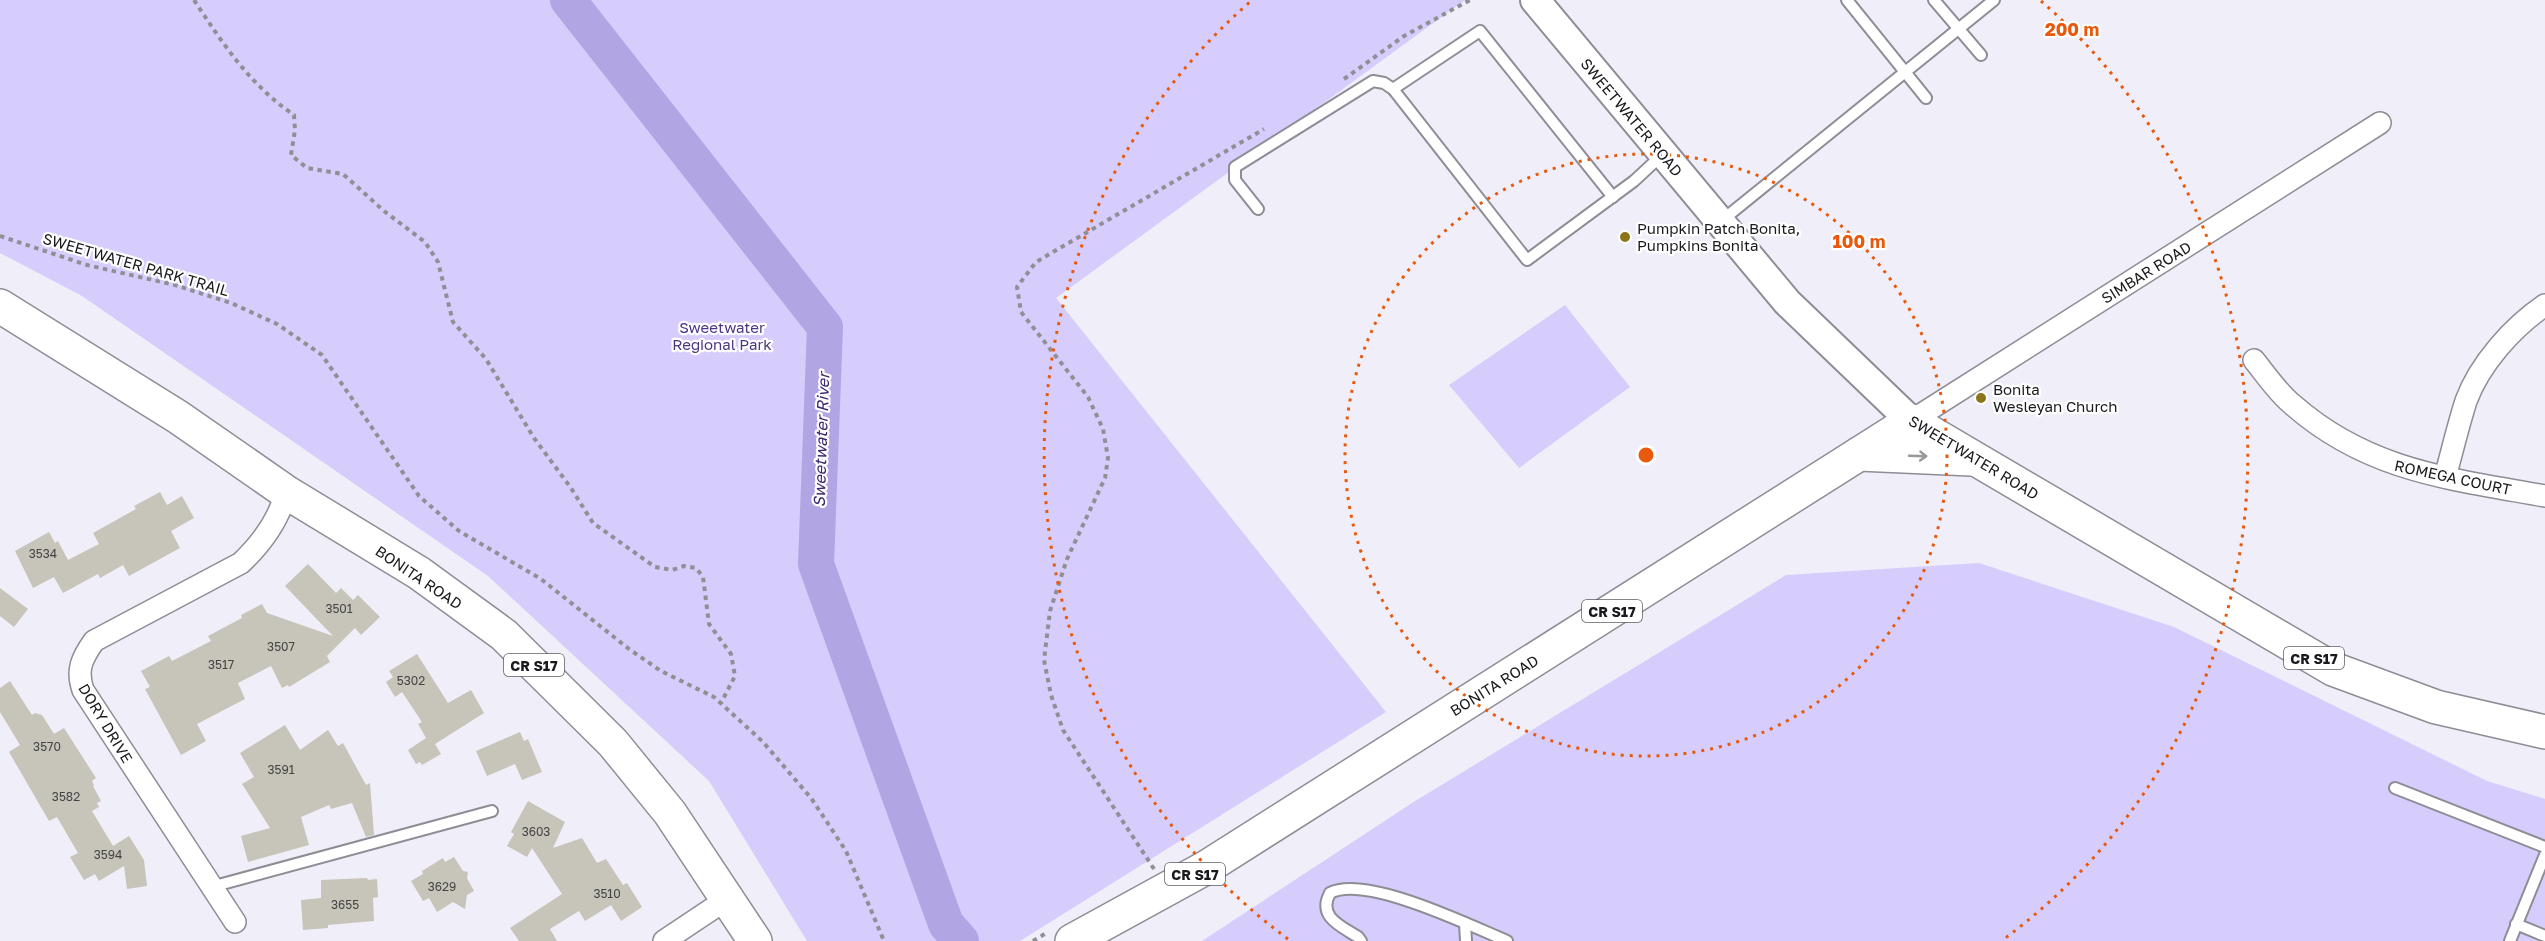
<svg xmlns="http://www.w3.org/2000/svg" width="2545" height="941" viewBox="0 0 2545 941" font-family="'Golos Text',sans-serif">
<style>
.green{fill:#d6cdfc}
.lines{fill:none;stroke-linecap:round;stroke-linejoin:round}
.river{stroke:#b2a5e3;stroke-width:36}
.building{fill:#c7c4ba}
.lane-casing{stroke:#8e8d96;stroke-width:14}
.street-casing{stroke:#8e8d96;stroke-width:24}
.secondary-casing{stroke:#8e8d96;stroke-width:32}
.primary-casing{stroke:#8e8d96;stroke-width:36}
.path{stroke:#908f96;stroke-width:4;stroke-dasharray:4.5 4.5;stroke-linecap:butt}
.lane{stroke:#fff;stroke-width:10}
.street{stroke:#fff;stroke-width:21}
.secondary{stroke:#fff;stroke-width:28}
.primary{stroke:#fff;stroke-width:33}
.oneway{stroke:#989899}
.ring{fill:none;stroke:#e8590c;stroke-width:3;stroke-dasharray:3 6}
.poi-dot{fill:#8c7418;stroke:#fff;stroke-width:2}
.labels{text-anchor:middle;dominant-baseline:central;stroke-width:4.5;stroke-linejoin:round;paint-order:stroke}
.number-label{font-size:12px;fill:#454444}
.shield{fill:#fff;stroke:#5f5e61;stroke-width:1.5}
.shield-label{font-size:14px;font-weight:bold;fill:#1a191d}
.street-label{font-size:15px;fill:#1a191d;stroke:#fff}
.poi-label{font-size:15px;fill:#1a191d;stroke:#fff;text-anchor:start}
.park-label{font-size:15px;fill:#4c3780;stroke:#fff}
.water-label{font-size:16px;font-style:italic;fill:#3e276f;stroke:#fff}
.centre{fill:#e8590c;stroke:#fff;stroke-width:3}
.ring-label{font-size:18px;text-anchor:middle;font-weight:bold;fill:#e8590c;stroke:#fff;stroke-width:4.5;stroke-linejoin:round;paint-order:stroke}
</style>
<rect width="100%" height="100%" fill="#f0eef8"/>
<g class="green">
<path d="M0,0H1465L1056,298L1386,712L1020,941H807L709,781L488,576L82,296L0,253Z"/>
<path d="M1565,305L1630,387L1519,468L1449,385Z"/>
<path d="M1979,563L2174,627L2487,781L2545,799V941H1202L1412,803L1786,575Z"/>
</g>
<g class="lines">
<path class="river" d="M568,0L825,327L816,564L946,924L961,941"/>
</g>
<g class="building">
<path d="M160,492L167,505L182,496L194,518L171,531L180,548L129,576L123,565L100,578L98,574L63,593L54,577L33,588L15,551L49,532L55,543L58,541L68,560L99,544L93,533L136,509L134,506Z"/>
<path d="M308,564L336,593L341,588L353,600L358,595L380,617L361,635L355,628L327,656L330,662L289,687L288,685L282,688L271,666L238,683L245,699L197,724L206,741L181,755L145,689L150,687L141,671L169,656L172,661L211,641L208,636L242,618L241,615L262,604L267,613L333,636L285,586Z"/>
<path d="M0,588L28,609L14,627L0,616Z"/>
<path d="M417,654L448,703L471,690L484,713L435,744L441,754L422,765L420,762L416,764L408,750L426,738L418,724L422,722L402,692L395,697L386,682L393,677L389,671Z"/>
<path d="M10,681L32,715L35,713L42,715L54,734L64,728L96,778L92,781L94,785L93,786L101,801L97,803L99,807L92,811L113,846L129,836L144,860L147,886L127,889L124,866L99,881L95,874L84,880L70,857L78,853L57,817L49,821L9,752L20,745L0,712V688Z"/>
<path d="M285,725L300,750L328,730L338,746L343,743L366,785L370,783L374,835L366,837L352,803L331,809L329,805L301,817L309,845L248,862L241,836L270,828L242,784L254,777L240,753Z"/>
<path d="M520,732L524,741L528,739L542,772L522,780L515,764L487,776L476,751Z"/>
<path d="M528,801L565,822L553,848L582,838L597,863L606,859L623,885L627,883L642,907L621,921L611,905L585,921L579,911L550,929L557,941H519L510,928L562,894L532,848L527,857L507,846L514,834L511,832Z"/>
<path d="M454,857L463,871L468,872L467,878L474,891L467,895L465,909L453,902L437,912L429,898L423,901L411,881L423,874L422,871L443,858L445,862Z"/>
<path d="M367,878L368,880L377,879L378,897L373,898L374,921L328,925V928L303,930L301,900L321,898V880Z"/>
</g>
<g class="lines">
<g class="lane-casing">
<g id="lane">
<path d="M1847,0L1926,98"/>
<path d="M1934,0L1981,55"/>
<path d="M1393,89L1480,31L1613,197"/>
<path d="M1258,209L1235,180V167L1373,81L1384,83L1393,89L1527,260L1634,181L1663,154"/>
<path d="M1720,222L1994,0"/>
<path d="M2395,788L2545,847"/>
<path d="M211,887L492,811"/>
<path d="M1465,923L1466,941"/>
<path d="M2516,924L2545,936"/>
<path d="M1361,941L1358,937C1341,926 1317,917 1330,893C1365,874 1471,926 1507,941"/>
<path d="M2510,941L2545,855"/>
</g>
</g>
<g class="street-casing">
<g id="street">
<path d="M2254,360C2266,375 2278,393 2293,405C2368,471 2451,479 2545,496"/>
<path d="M1911,421L2380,123"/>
<path d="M2445,477C2452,452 2458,426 2466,401C2480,363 2513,327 2545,305"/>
<path d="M235,922L83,690C76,670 82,658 94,641L241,563C262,543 279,520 286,492"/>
<path d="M664,941L727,899"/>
</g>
</g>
<g class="secondary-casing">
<path id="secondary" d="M1535,0L1787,302L1911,421"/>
</g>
<g class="primary-casing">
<g id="primary">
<path d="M0,306L178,417L286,492L419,573L504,635L613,743L670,813L755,941"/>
<path d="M1859,454L1971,459"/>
<path d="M1072,941L1207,867L1911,421L2333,669L2436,707L2545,732"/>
</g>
</g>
<g class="path">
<path d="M194,0C223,44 250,85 294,115L295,130L291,155L307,168L343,174L384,211L425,242L438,262L453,322L486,359L534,438L571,488L593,523L655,567L672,570L684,566L696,568L703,577L709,624L731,654L735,676L721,703"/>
<path d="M1344,79L1404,36L1470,0"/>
<path d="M0,236L87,265L175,285L231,303L277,324L322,355L419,496L459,531L541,579L629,649L661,671L714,697L763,742L811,798L846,851L884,941"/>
<path d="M1154,869L1063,730L1051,695L1044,660L1050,611L1067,559L1105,478L1108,458L1103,429L1088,397L1021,312L1017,287L1036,262L1264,129"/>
<path d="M1033,941L1048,932"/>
</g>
<use href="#lane" class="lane"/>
<use href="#street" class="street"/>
<use href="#secondary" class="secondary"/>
<use href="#primary" class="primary"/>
</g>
<defs><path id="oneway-shaft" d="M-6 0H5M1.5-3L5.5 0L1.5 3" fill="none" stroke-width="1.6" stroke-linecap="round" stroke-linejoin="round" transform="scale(1.5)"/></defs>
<use class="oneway" href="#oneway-shaft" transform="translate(1918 456) rotate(2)"/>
<g class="ring">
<circle cx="1646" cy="455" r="301"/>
<path d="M1288 939A602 602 0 0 1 1251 1M2041 1A602 602 0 0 1 2004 939"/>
</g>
<g class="poi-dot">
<circle cx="1625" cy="237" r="6"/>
<circle cx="1981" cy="398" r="6"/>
</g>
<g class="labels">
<g class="number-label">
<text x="43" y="553">3534</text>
<text x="339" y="608">3501</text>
<text x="281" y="646">3507</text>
<text x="221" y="664">3517</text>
<text x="411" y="680">5302</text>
<text x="47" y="746">3570</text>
<text x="281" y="769">3591</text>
<text x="66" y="796">3582</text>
<text x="536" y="831">3603</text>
<text x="108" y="854">3594</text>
<text x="442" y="886">3629</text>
<text x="607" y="893">3510</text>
<text x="345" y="904">3655</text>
</g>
<g class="shield">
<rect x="1582" y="600" width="60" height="22" rx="4.5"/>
<rect x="2284" y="647" width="60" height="22" rx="4.5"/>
<rect x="504" y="654" width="60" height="22" rx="4.5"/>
<rect x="1165" y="863" width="60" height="22" rx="4.5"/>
</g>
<g class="shield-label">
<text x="1612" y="611">CR S17</text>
<text x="2314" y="658">CR S17</text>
<text x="534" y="665">CR S17</text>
<text x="1195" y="874">CR S17</text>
</g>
<g class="street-label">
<text transform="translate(1632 117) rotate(50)">SWEETWATER ROAD</text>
<text transform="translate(136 264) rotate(16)">SWEETWATER PARK TRAIL</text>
<text transform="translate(2146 272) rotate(-32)">SIMBAR ROAD</text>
<text transform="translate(1974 457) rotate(31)">SWEETWATER ROAD</text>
<text transform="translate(2453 477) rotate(12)">ROMEGA COURT</text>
<text transform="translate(419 577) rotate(34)">BONITA ROAD</text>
<text transform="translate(1494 685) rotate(-32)">BONITA ROAD</text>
<text transform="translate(106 723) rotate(59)">DORY DRIVE</text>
</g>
<g class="poi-label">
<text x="1637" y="228">Pumpkin Patch Bonita,<tspan x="1637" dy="17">Pumpkins Bonita</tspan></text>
<text x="1993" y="389">Bonita<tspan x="1993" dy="17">Wesleyan Church</tspan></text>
</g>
<g class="park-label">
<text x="722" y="327">Sweetwater<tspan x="722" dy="17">Regional Park</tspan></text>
</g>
<g class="water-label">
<text transform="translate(821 440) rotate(-88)">Sweetwater River</text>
</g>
</g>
<circle cx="1646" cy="455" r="9" class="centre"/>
<g class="ring-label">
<text x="2072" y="36">200 m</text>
<text x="1859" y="248">100 m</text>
</g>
</svg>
